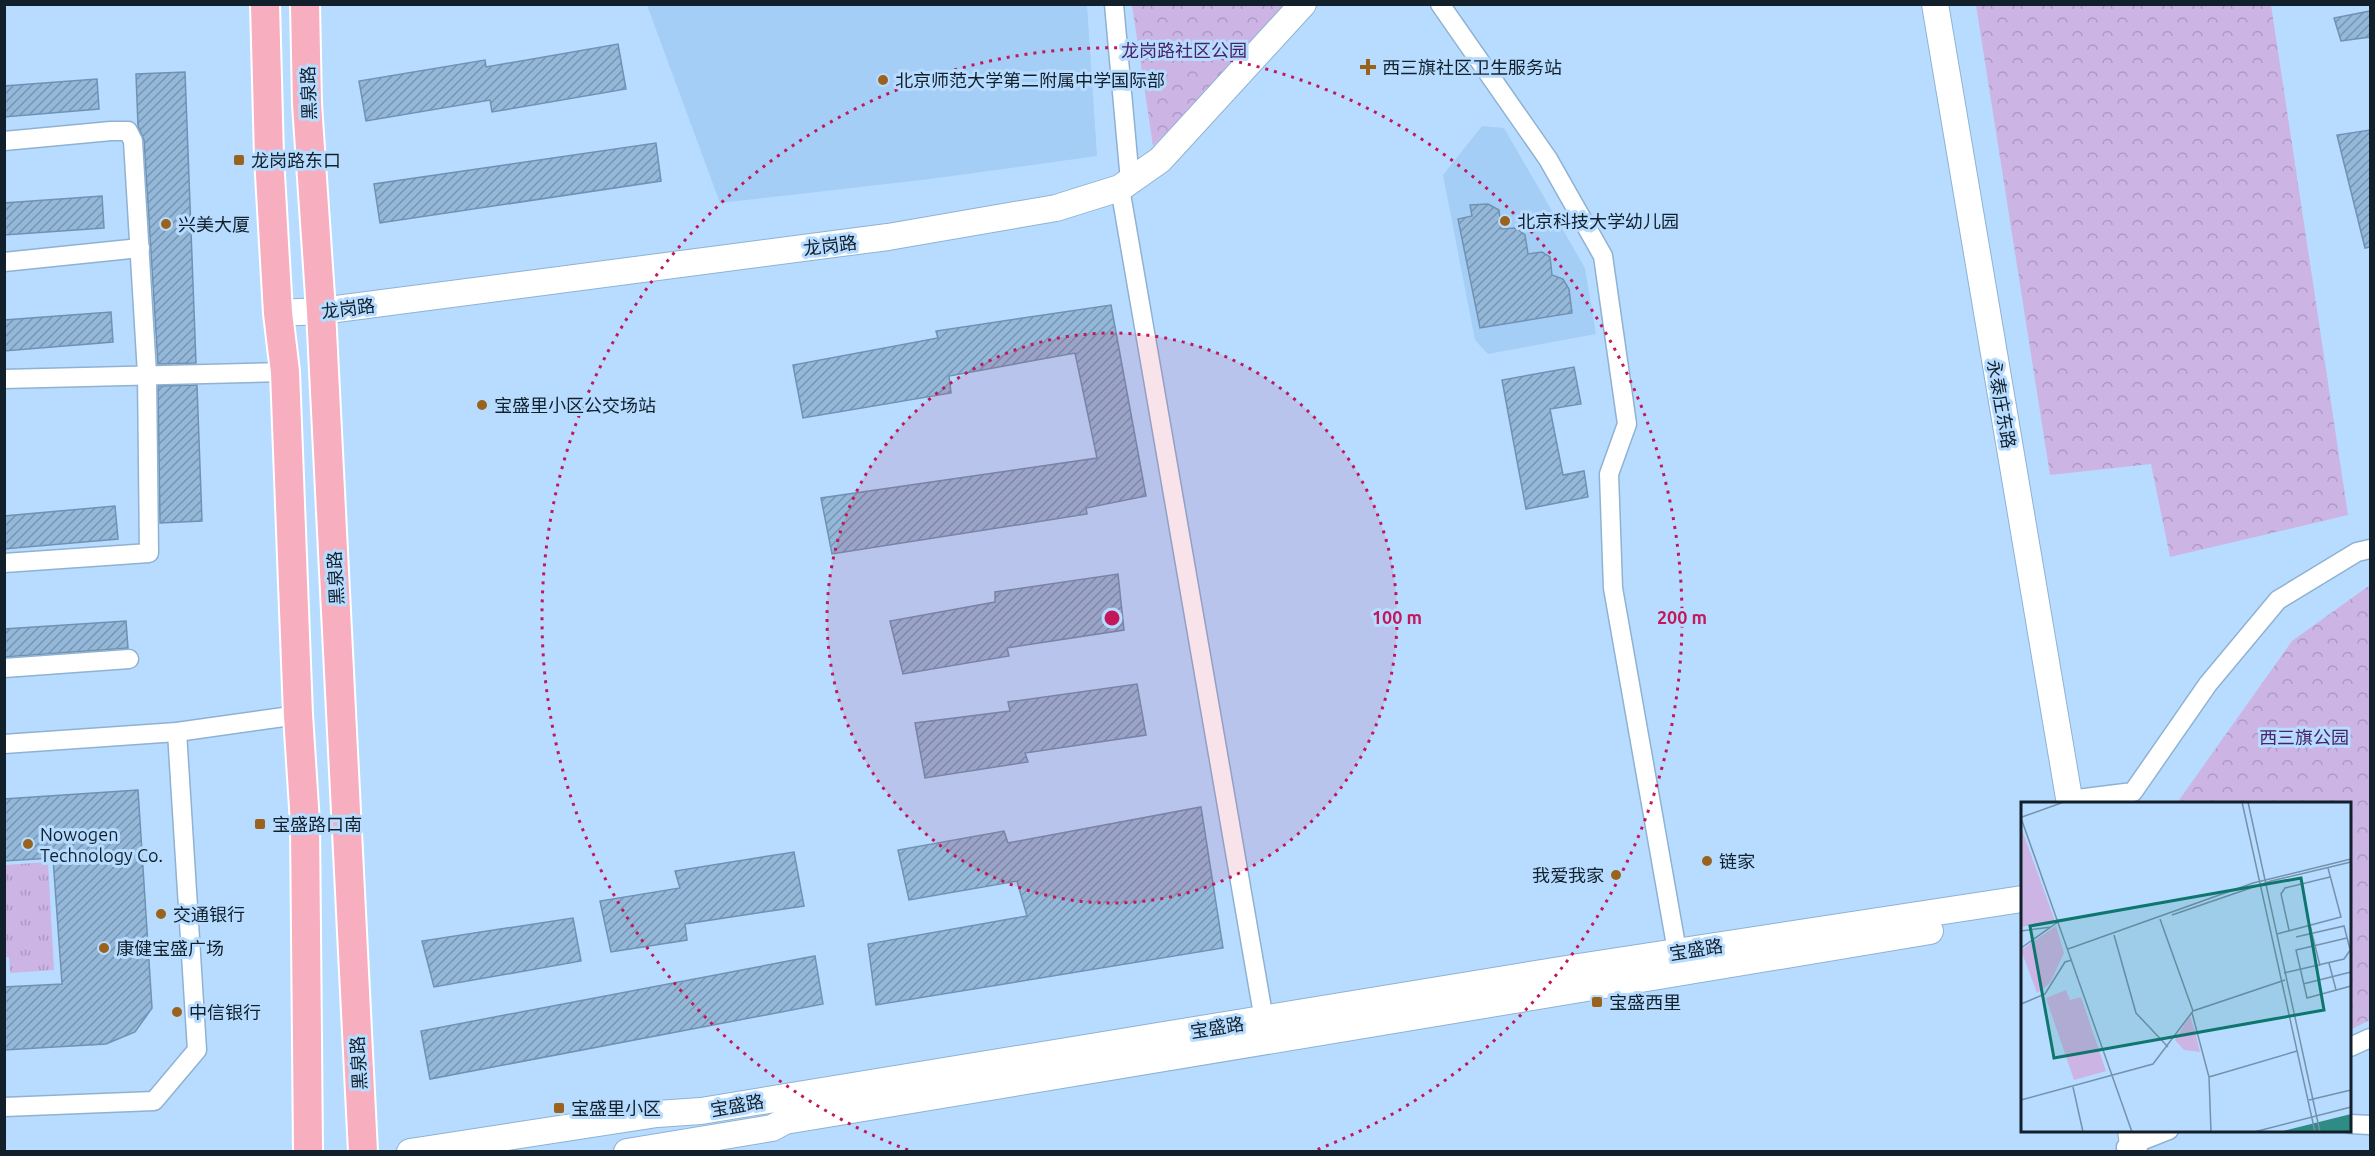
<svg xmlns="http://www.w3.org/2000/svg" width="2375" height="1156" viewBox="0 0 2375 1156" font-family="Ubuntu,'Noto Sans SC',sans-serif">
<style>
.built{fill:#a5cef6}
.grass{fill:url(#grass-tufts)}
.park{fill:url(#park-crowns)}
.building{fill:url(#building-hatch);stroke:#7092b2;stroke-width:1.5}
.lines{fill:none;stroke-linecap:round;stroke-linejoin:round}
.street-casing{stroke:#8fb2d3;stroke-width:21}
.secondary-casing{stroke:#8fb2d3;stroke-width:28}
.primary-casing{stroke:#fff;stroke-width:32}
.street{stroke:#fff;stroke-width:18}
.secondary{stroke:#fff;stroke-width:26}
.primary{stroke:#f7aebf;stroke-width:28}
.ring{fill:none;stroke:#c2185b;stroke-width:3;stroke-dasharray:3 6}
.poi-dot{fill:#99621d;stroke:#b7dcff;stroke-width:2}
.labels{text-anchor:middle;dominant-baseline:central;stroke-width:6;stroke-linejoin:round;paint-order:stroke}
.park-label{font-size:18px;fill:#492367;stroke:#b7dcff}
.poi-label{font-size:18px;fill:#12202c;stroke:#b7dcff;text-anchor:start}
.street-label{font-size:18px;fill:#12202c;stroke:#b7dcff}
.inset-road{fill:none;stroke:#7591ab;stroke-width:1.5}
.view{fill:#0f766e;fill-opacity:0.15;stroke:#0f766e;stroke-width:3}
.inset-edge{fill:none;stroke:#12202c;stroke-width:3}
.centre{fill:#c2185b;stroke:#b7dcff;stroke-width:3}
.ring-label{font-size:18px;text-anchor:middle;font-weight:bold;fill:#c2185b;stroke:#b7dcff;stroke-width:6;stroke-linejoin:round;paint-order:stroke}
</style>
<defs>
<pattern id="grass-tufts" width="24" height="20" patternUnits="userSpaceOnUse" patternTransform="scale(1.5)"><rect width="24" height="20" fill="#ccb4e5"/><path d="M3 7l-1-3M5 7V3M7 7l1-3M15 17l-1-3M17 17v-4M19 17l1-3" fill="none" stroke="#ae9ac5"/></pattern>
<pattern id="park-crowns" width="20" height="18" patternUnits="userSpaceOnUse" patternTransform="scale(1.5)"><rect width="20" height="18" fill="#ccb4e5"/><path d="M2 6a3 3 0 1 1 6 0M12 15a3 3 0 1 1 6 0" fill="none" stroke="#ae9ac5"/></pattern>
<pattern id="building-hatch" width="6" height="6" patternUnits="userSpaceOnUse" patternTransform="scale(1.5)"><rect width="6" height="6" fill="#94b8d9"/><path d="M-1 1l2-2M0 6l6-6M5 7l2-2" fill="none" stroke="#7795b0"/></pattern>
</defs>
<rect width="100%" height="100%" fill="#b7dcff"/>
<g class="built">
<path d="M647,5H1087L1097,156L930,179L720,203Z"/>
<path d="M1482,126L1504,128L1585,268L1596,334L1488,354L1475,340L1443,175Z"/>
</g>
<path class="grass" d="M48,862L54,970L10,973L9,957H4L5,865Z"/>
<g class="park">
<path d="M1132,5H1286L1239,59L1153,146Z"/>
<path d="M1976,5H2271L2348,515L2170,557L2151,464L2050,475Z"/>
<path d="M2370,585V1020L2350,1030V804L2177,803L2292,641Z"/>
</g>
<g class="building">
<path d="M2370,11V37L2341,41L2334,18Z"/>
<path d="M618,44L626,89L492,112L490,100L366,121L359,81L485,60L486,67Z"/>
<path d="M185,72L196,363L158,364L144,140L138,126L136,74Z"/>
<path d="M97,79L99,109L4,117V86Z"/>
<path d="M2370,130V247L2365,248L2337,135Z"/>
<path d="M656,143L661,181L380,223L374,184Z"/>
<path d="M102,196L104,228L4,235V203Z"/>
<path d="M1488,204L1499,210L1501,229L1516,228L1525,235L1528,254L1542,252L1550,257L1552,275L1563,279L1569,289L1572,313L1480,328L1458,219L1472,216L1470,205Z"/>
<path d="M1111,305L1146,496L1086,508L1087,514L832,554L821,498L1097,458L1075,353L949,376L951,393L803,418L793,365L938,338L936,331Z"/>
<path d="M111,312L113,342L4,351V320Z"/>
<path d="M1574,367L1581,404L1550,409L1563,475L1584,471L1588,497L1526,509L1502,380Z"/>
<path d="M197,385L202,521L160,523L158,386Z"/>
<path d="M115,506L118,539L4,549V516Z"/>
<path d="M1118,574L1124,630L1007,648L1009,656L903,674L890,621L995,602V592Z"/>
<path d="M126,621L128,648L4,657V629Z"/>
<path d="M1137,684L1146,735L1025,753L1028,762L925,778L915,723L1010,711L1008,702Z"/>
<path d="M138,790L152,1008L135,1032L106,1044L4,1050V987L62,984L53,858L4,861V799Z"/>
<path d="M1201,807L1223,948L876,1005L868,944L1027,916L1017,881L909,900L898,850L1004,831L1008,843Z"/>
<path d="M794,852L804,906L685,924L687,940L611,952L600,901L680,888L675,871Z"/>
<path d="M573,918L581,961L434,987L422,941Z"/>
<path d="M815,956L823,1004L430,1079L421,1031Z"/>
</g>
<g class="lines">
<g class="street-casing">
<g id="street">
<path d="M1114,4L1130,181"/>
<path d="M1440,4L1548,159L1603,256L1627,424L1609,474L1613,588L1677,951"/>
<path d="M4,141L111,131H128L133,141L147,374L149,553L4,563"/>
<path d="M1120,188L1264,1020"/>
<path d="M4,262L140,248"/>
<path d="M4,379L285,372"/>
<path d="M4,668L129,659"/>
<path d="M4,744L177,732L298,715"/>
<path d="M2069,800L2133,792L2208,684L2278,600L2357,552L2370,549"/>
<path d="M2350,1047L2370,1038"/>
<path d="M4,1107L154,1101L197,1050L177,732"/>
<path d="M2350,1124L2370,1125"/>
<path d="M2126,1147L2169,1130"/>
</g>
</g>
<g class="secondary-casing">
<g id="secondary">
<path d="M1935,4L2070,804"/>
<path d="M278,313L321,311L888,237L1056,208L1120,188L1160,160L1303,4"/>
<path d="M2131,1130L2134,1152"/>
<path d="M410,1152L657,1114L701,1111L1585,966L2022,899"/>
<path d="M627,1152L772,1128L785,1121L1930,931"/>
</g>
</g>
<g class="primary-casing">
<g id="primary">
<path d="M265,4L269,157L278,313L285,372L298,715L305,823L308,1152"/>
<path d="M305,4L307,104L321,311L363,1152"/>
</g>
</g>
<use href="#street" class="street"/>
<use href="#secondary" class="secondary"/>
<use href="#primary" class="primary"/>
</g>
<circle cx="1112" cy="618" r="285" fill="#c2185b" fill-opacity=".12"/>
<g class="ring">
<circle cx="1112" cy="618" r="285"/>
<path d="M908 1150A570 570 0 1 1 1316 1150"/>
</g>
<g class="poi-dot">
<path d="M1365 58h6v6h6v6h-6v6h-6v-6h-6v-6h6z"/>
<circle cx="883" cy="80" r="6"/>
<rect x="233" y="154" width="12" height="12" rx="3"/>
<circle cx="1505" cy="221" r="6"/>
<circle cx="166" cy="224" r="6"/>
<circle cx="482" cy="405" r="6"/>
<rect x="254" y="818" width="12" height="12" rx="3"/>
<circle cx="28" cy="844" r="6"/>
<circle cx="1707" cy="861" r="6"/>
<circle cx="1616" cy="875" r="6"/>
<circle cx="161" cy="914" r="6"/>
<circle cx="104" cy="948" r="6"/>
<rect x="1591" y="996" width="12" height="12" rx="3"/>
<circle cx="177" cy="1012" r="6"/>
<rect x="553" y="1102" width="12" height="12" rx="3"/>
</g>
<g class="labels">
<g class="park-label">
<text x="1184" y="50">龙岗路社区公园</text>
<text x="2304" y="737">西三旗公园</text>
</g>
<g class="poi-label">
<text x="1382" y="67">西三旗社区卫生服务站</text>
<text x="895" y="80">北京师范大学第二附属中学国际部</text>
<text x="251" y="160">龙岗路东口</text>
<text x="1517" y="221">北京科技大学幼儿园</text>
<text x="178" y="224">兴美大厦</text>
<text x="494" y="405">宝盛里小区公交场站</text>
<text x="272" y="824">宝盛路口南</text>
<text x="40" y="834">Nowogen<tspan x="40" dy="21">Technology Co.</tspan></text>
<text x="1719" y="861">链家</text>
<text x="1604" y="875" text-anchor="end">我爱我家</text>
<text x="173" y="914">交通银行</text>
<text x="116" y="948">康健宝盛广场</text>
<text x="1609" y="1002">宝盛西里</text>
<text x="189" y="1012">中信银行</text>
<text x="571" y="1108">宝盛里小区</text>
</g>
<g class="street-label">
<text transform="translate(308 93) rotate(-92)">黑泉路</text>
<text transform="translate(830 245) rotate(-7)">龙岗路</text>
<text transform="translate(348 308) rotate(-7)">龙岗路</text>
<text transform="translate(2002 404) rotate(80)">永泰庄东路</text>
<text transform="translate(335 578) rotate(-93)">黑泉路</text>
<text transform="translate(1696 949) rotate(-9)">宝盛路</text>
<text transform="translate(1217 1027) rotate(-9)">宝盛路</text>
<text transform="translate(358 1063) rotate(-93)">黑泉路</text>
<text transform="translate(737 1105) rotate(-10)">宝盛路</text>
</g>
</g>
<g transform="translate(2021 802)">
<rect width="330" height="330" fill="#b7dcff"/>
<path d="M0,25L34,119L0,125ZM35,124L43,151L29,181L16,191L0,148ZM45,188L49,198L60,195L85,269L53,278L25,196ZM169,214L174,230L179,250L163,248L154,238Z" fill="#ccb4e5"/>
<path d="M330,312V330H258Z" fill="#2f8c84"/>
<path class="inset-road" d="M221,0L294,330M227,0L299,330M1,15L43,0M0,16L111,330M151,113L250,79L330,60M139,117L172,209M289,123L299,164M268,128L260,92L264,86L309,75M0,129L30,125M256,132L320,115L307,66M93,133L115,211L147,245M275,135L323,124L329,147M326,136L275,148L286,196L330,184M0,146L37,120M47,147L232,81L330,57M308,161L315,188M263,171L323,157L330,147M282,182L330,170M0,202L24,192L44,160L51,158M171,211L188,275L276,249M188,275L190,330M52,285L62,330M0,298L132,262L172,209L264,178M288,298L330,288M233,330L330,305"/>
<path class="view" d="M280,76L303,208L33,256L9,124Z"/>
<rect width="330" height="330" class="inset-edge"/>
</g>
<circle cx="1112" cy="618" r="9" class="centre"/>
<g class="ring-label">
<text x="1397" y="624">100 m</text>
<text x="1682" y="624">200 m</text>
</g>
<rect width="2375" height="1156" fill="none" stroke="#12202c" stroke-width="12"/>
</svg>
